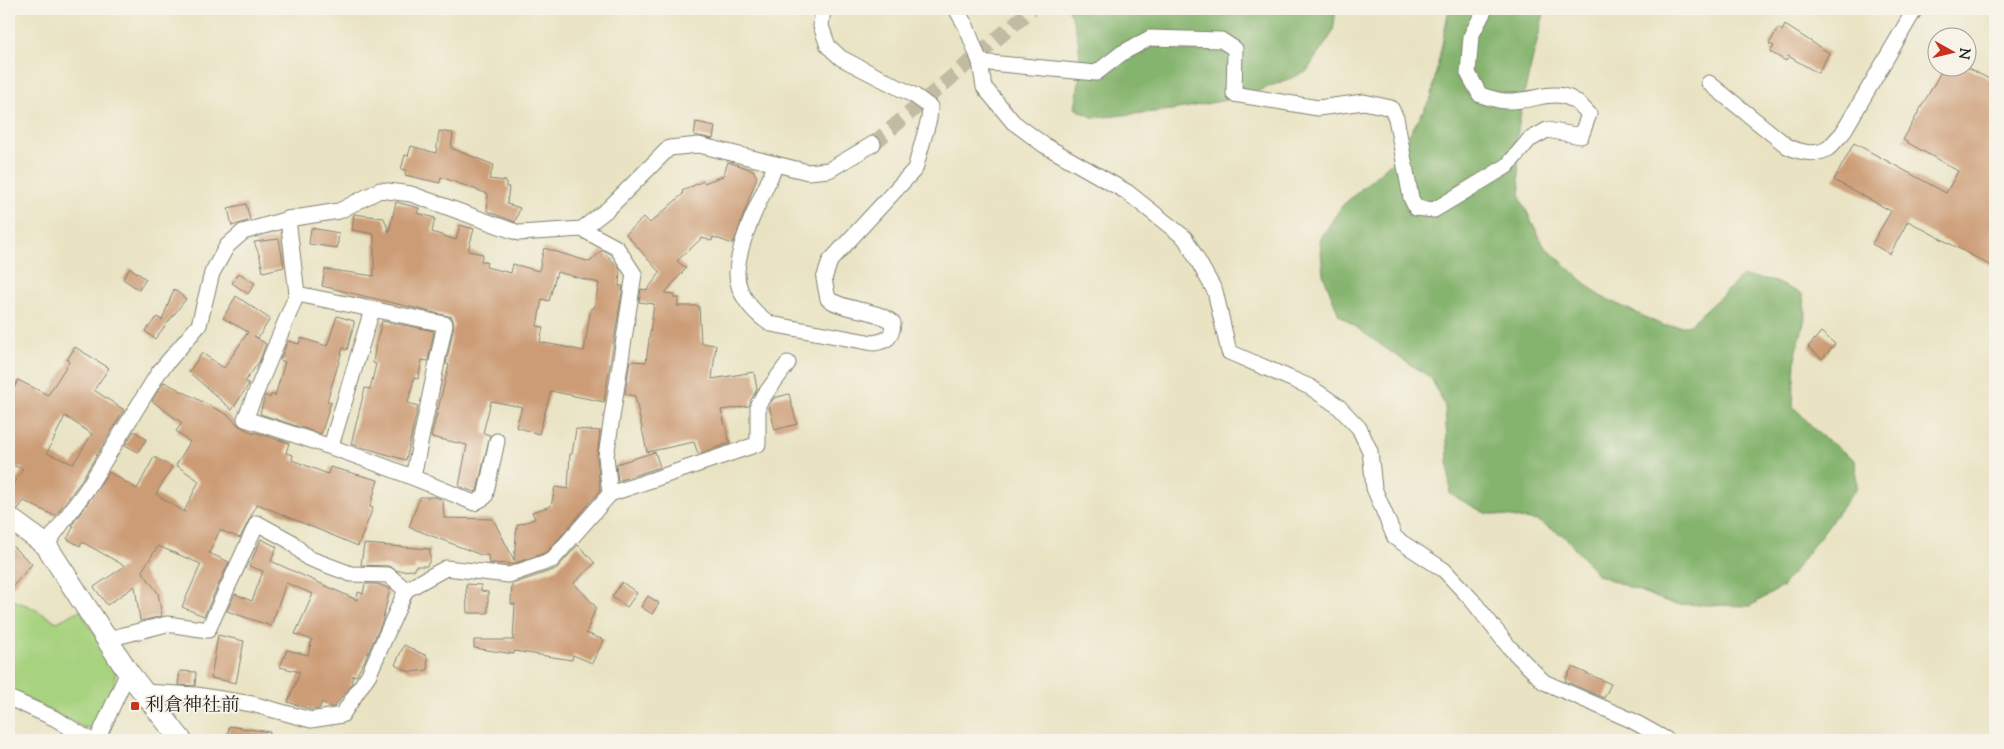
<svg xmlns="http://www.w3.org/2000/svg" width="2004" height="749" viewBox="0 0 2004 749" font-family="'Sorts Mill Goudy','Noto Serif JP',serif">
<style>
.green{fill:#a7d27f;stroke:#62774e}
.forest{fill:#85b46e;stroke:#506845}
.building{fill:#cc9c76;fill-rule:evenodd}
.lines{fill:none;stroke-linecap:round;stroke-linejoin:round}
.street-tunnel{stroke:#c0bba2;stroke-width:15;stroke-dasharray:15 8;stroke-linecap:butt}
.street-casing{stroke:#828070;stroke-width:17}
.secondary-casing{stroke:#828070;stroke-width:23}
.street{stroke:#fff;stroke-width:15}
.secondary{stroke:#fff;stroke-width:21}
.poi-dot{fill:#c8321e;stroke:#f7f3e8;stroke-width:2}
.labels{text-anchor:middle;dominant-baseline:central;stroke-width:4;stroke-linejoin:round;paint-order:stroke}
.poi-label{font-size:19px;fill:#1c1c1c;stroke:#f7f3e8;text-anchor:start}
</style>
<rect width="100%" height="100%" fill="#f7f3e8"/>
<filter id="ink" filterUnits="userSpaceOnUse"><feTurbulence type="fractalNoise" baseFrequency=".02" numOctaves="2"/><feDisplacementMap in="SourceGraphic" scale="10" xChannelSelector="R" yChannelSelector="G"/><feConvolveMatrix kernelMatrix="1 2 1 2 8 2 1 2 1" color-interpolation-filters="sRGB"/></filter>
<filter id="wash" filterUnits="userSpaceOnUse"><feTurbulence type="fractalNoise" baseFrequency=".0096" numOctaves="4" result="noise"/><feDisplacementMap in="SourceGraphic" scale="20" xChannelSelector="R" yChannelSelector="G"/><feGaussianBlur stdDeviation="1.12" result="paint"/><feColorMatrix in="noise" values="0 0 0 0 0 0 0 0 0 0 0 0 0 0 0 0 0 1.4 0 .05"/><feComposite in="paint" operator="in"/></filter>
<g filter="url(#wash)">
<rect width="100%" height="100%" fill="#e9e3c3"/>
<path class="green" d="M9,599L29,606L57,622L80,610L116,671L113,688L97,722L92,727L85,728L9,690Z"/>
<g class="forest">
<path d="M1068,9H1336L1333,32L1306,72L1243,97L1172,110L1094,118L1075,108C1081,73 1084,42 1068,9Z"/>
<path d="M1449,9H1545L1524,94L1516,142L1521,200L1544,246L1600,296L1664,326H1688L1743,276L1770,280L1802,294L1806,314L1795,359L1793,406L1820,435L1855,460L1857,487L1782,587L1750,606L1673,604L1598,575L1563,535L1537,521L1485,513L1450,494L1445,406L1431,378L1388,350L1339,315L1323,274L1320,239L1342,206L1394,160L1431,98Z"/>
</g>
<g id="blocks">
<g class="building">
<path d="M1785,25L1829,53L1818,73L1788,56L1786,61L1770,52L1774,46L1769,44L1778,28L1782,31Z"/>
<path d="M1943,68H1968L1995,82V268L1908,221L1890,254L1872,244L1891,211L1834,180L1854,143L1946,193L1958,171L1903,140Z"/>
<path d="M696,122L715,126L713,139L694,135Z"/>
<path d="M439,131L453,133L451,148L494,165L489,179L506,181V187H509L507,204L520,208L515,222L487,211L488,194L441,177L440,183L405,175L406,170L401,169L405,155L408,156L411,146L436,153Z"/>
<path d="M728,162L753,170L757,177L733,244L713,237L712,241L702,238L677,261L686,268L665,293L674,294V298H679L677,306H699L701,343L716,345L712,379L754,372L757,389L749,406L721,410L730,443L698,454L694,442L647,452L635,396L625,394L630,361L646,362L649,340L654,304L639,302L641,289L647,290L660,273L626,234L644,217L650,223L683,194L682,191L703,181L704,183L723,176Z"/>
<path d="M396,202L419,208L417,213L435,218L432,232L456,240L460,225L474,229L468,251L483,254L481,261L487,262L486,267L511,273L513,264L539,271L544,248L590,262L602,250L620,269L619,286H623L604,402L551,391L539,434L516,427L522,407L491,401L483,433L490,435L477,491L474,492L459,486L467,445L431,437L449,365L446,364L454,325L452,317L322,286L325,269L374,276V234L352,230L354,214L384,218L389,232ZM557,272L599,283L594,308H591L584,351L540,342L543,327L537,326L542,299L549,301Z"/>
<path d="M246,204L250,220L232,226L228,208Z"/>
<path d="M311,228L339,233L337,248L309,244Z"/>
<path d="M279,239L284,267L263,272L260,257L254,242Z"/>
<path d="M130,268L146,279L139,290L123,279Z"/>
<path d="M239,273L255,283L248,294L232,283Z"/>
<path d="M174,289L186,299L155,339L145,331L157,317L162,320Z"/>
<path d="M236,296L270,319L258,338L254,336L266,344L259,362L245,381L249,384L232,410L189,372L202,353L224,368L248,332L223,318Z"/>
<path d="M337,316L354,321V324L347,350L343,348L327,401L331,402L321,434L260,414L265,395L270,398L271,394L275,396L285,362L280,360L288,341L299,344L301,338L327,346Z"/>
<path d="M382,321L434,331L428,361L422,360L418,379L414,378L408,403L418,406L406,460L351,444L365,388L370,389L376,364L373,363L375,349Z"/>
<path d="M1821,332L1835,344L1822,359L1808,347Z"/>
<path d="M75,347L109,368L94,390L124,410L79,484L55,516L24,501L18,509L9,506V490L23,469L9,464V399L18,380L48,395L69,362L67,360ZM65,416L92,434L73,464L47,453Z"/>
<path d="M164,382L228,415L238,425L254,434V432L289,443L286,453L293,455L292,460L328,474L330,467L378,480L370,507L373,508L358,546L257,504L240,538L220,530L209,553L229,562L204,616L182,607L201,564L158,546L142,571L158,593L162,616L140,621L135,586L107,605L94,587L125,566L82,542L80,546L67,539L74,526L72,525L109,472L137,489L154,457L172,467L156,494L184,512L199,481L176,465L190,442L176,431L182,423L152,401Z"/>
<path d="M789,394L797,424L775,430L769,405L774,398Z"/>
<path d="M576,429L600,431L597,457L600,491L547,552L513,564L489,563L488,555H481L409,527L420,497H435L443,500L444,518L493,519L514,560L517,525L535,519L532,512L551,506L555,487L568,489L570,454H572Z"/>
<path d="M134,431L146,439L138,452L125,445Z"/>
<path d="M655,452L660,467L618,481L616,464Z"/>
<path d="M261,539L277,547L271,561L357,600L358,592L363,594L365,584H378L390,589L382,622L364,662L356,676L353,675L351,685L334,707H330L322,702L319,709L312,710L288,702L300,672L280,667L287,650L308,655L312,640L295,634L313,594L286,583L271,626L227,611L235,594L252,601L263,571L249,566Z"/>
<path d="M9,543L32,564L9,591Z"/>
<path d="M364,544L430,549V560L427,566H415V570L398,571L388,566L361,565Z"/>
<path d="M578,545L595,563L574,583L596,607L586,633L604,640L592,663L573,655L572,660L514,651V654L474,648V640H513L515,604H511L512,584L556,569Z"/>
<path d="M622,582L637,593L627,607L612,597Z"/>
<path d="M466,584L481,585V591L488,592V613H467Z"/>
<path d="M648,596L659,603L652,614L641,607Z"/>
<path d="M218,635L244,641L236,683L211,678Z"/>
<path d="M404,645L427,656L428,670L410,672L395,665Z"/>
<path d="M1572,667L1611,684L1604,698L1565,681Z"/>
<path d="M180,671L196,672L195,686L178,685Z"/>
<path d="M229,726L270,732L269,740L227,739Z"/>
</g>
</g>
</g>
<g filter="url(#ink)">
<use href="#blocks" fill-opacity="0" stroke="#828070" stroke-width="1"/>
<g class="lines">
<path class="street-tunnel" d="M873,144L1032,9"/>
<g class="street-casing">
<g id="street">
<path d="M956,9L966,26L980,62L984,87L1013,122L1044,145L1127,192L1185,238L1215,291L1229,352L1310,387L1338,406L1359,428L1370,451L1374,488L1395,538L1444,570L1472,600L1509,647L1544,682L1631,720L1667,740"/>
<path d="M980,62L1096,73L1122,53L1150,38L1221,40L1235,49L1234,94L1318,108L1364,102L1391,108L1396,118L1411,198L1416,208L1434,210L1507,166L1529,140L1547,130L1581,136L1589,114C1560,80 1543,102 1506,101C1498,101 1488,97 1480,95L1468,73L1471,36L1485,9"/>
<path d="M1709,83L1787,146C1798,152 1815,156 1827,149C1832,146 1837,138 1842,134L1915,9"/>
<path d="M776,164C763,196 739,237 737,272C736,293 754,314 771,324L873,343C887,341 892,338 893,323C875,308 848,312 828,299L824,279L830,261L915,169L929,119L930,107L915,96L841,58L828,46L821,26L823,9"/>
<path d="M288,219L297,294L245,419C323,443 399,470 474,503L485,497L497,441"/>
<path d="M297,294L445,324L413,477"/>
<path d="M331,446L372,310"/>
<path d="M610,494L758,444V404L788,363"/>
<path d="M46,545L87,489L159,372L199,325L212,273L227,246L243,232L288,219L339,211L380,190L411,194L519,233L582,229L608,209L669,148L699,145L808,172L829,170L873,144"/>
<path d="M108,639L167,624L208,630L257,523L290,541L308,558L351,574L388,575L406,590"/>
<path d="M144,692L196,695L252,704L311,720L342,715L369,674L406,590L446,568L509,575L552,560L610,494L606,456L634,274L617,248L582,229"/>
<path d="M9,698L56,719L90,740"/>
<path d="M97,740L128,672"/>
</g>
</g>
<g class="secondary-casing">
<path id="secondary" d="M9,518L46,545L128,672L181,740"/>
</g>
<use href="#street" class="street"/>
<use href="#secondary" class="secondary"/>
</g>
</g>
<rect class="poi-dot" x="130" y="701" width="10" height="10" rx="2.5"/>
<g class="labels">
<g class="poi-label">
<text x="145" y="706">利倉神社前</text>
</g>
</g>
<rect width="2004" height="749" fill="none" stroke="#f7f3e8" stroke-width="30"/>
<g transform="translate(1952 52) rotate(98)"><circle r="24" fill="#f7f3e8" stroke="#9f9d96"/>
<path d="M0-4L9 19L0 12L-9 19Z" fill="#c8321e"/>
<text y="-8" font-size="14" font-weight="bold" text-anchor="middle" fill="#1c1c1c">N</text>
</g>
</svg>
